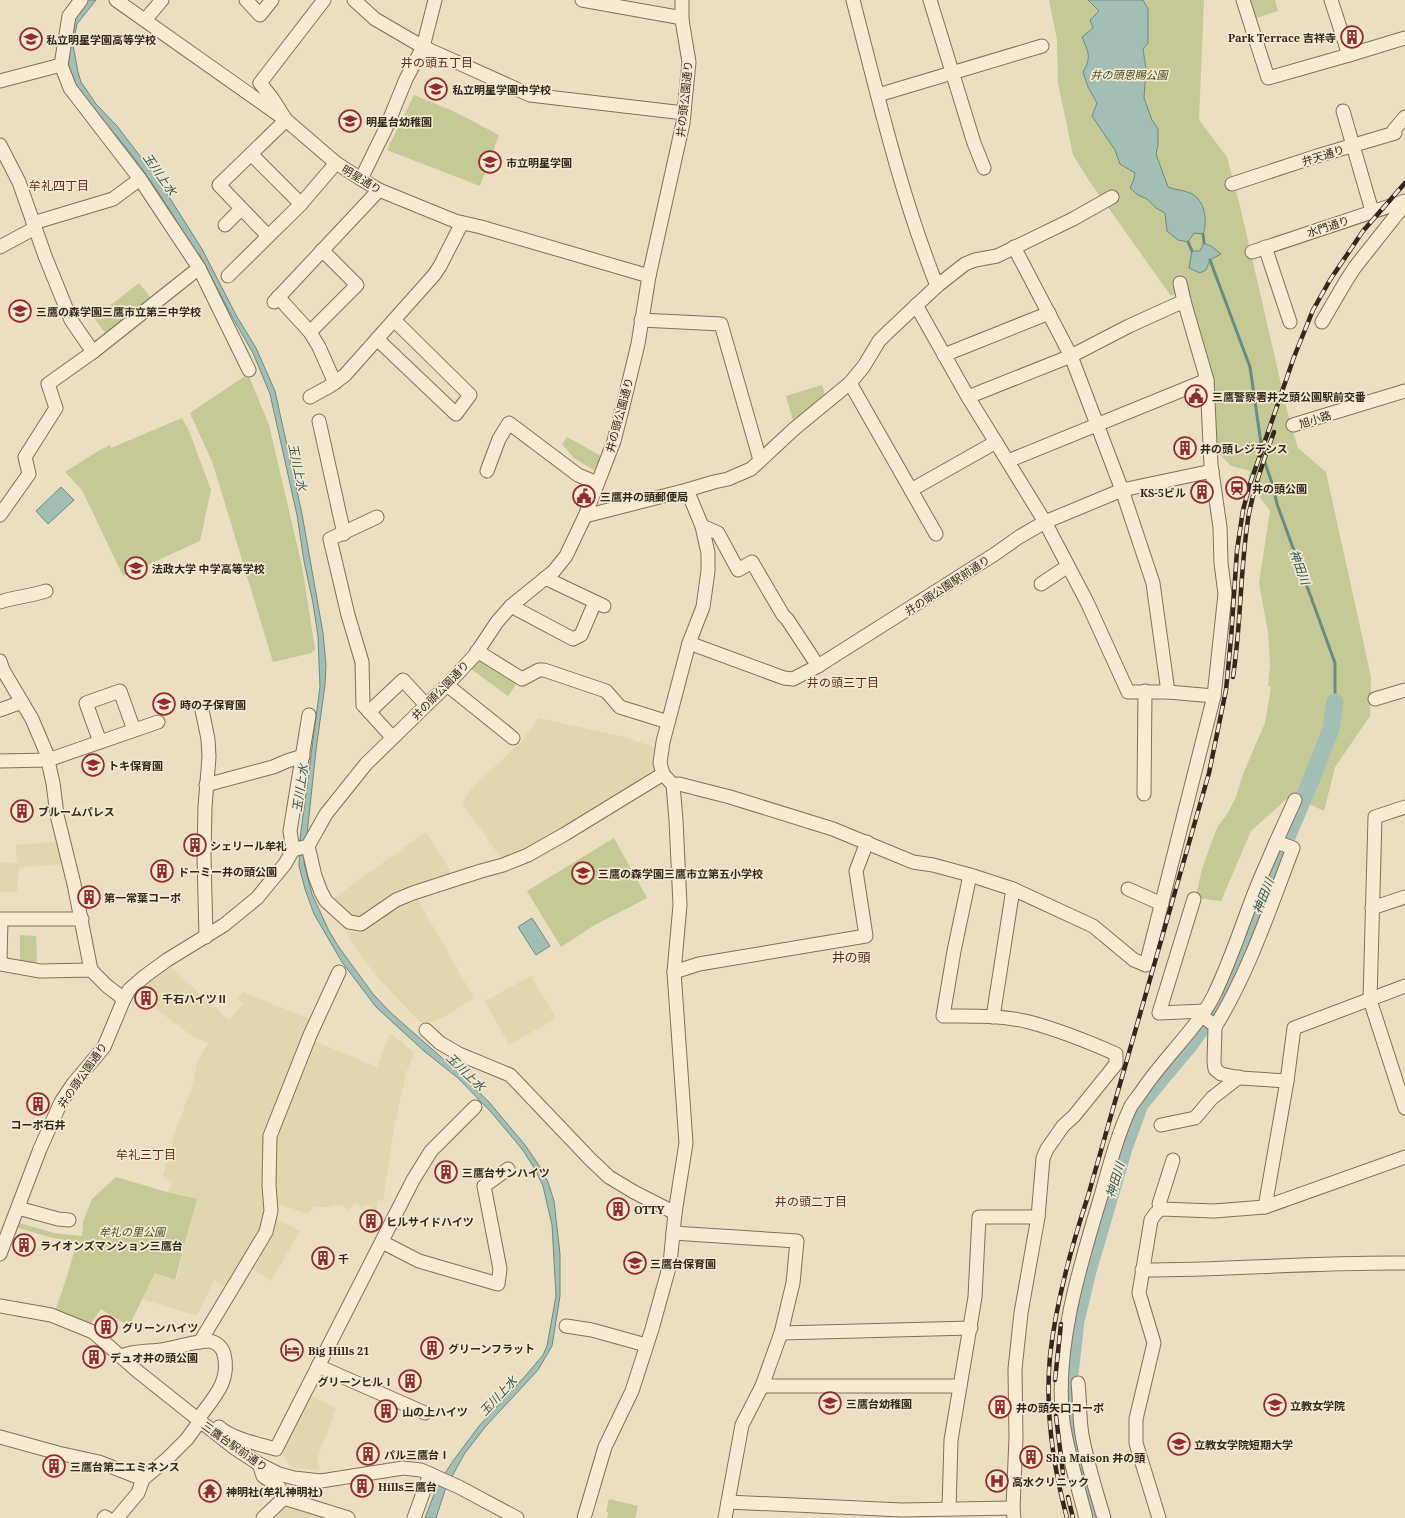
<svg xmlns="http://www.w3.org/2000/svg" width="1405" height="1518" viewBox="0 0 1405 1518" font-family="'Noto Serif','Noto Sans JP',serif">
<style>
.farmland{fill:#e0d7ae}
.green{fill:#c4c995}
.water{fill:#a3beb5;stroke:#6b8b82}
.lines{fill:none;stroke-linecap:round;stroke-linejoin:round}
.stream{stroke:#6b8b82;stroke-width:3}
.river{stroke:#a3beb5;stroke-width:17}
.minor-casing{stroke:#846f59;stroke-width:15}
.minor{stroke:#f7ebd3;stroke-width:13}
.rail-casing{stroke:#34281d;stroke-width:4.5}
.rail{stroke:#f3e8d0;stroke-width:3;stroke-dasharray:9;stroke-linecap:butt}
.labels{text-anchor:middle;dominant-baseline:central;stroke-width:3.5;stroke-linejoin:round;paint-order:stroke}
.poi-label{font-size:11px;font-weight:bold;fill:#34281d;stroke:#f3e8d0;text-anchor:start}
.park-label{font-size:11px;font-style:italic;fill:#464f25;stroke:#f3e8d0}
.street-label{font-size:11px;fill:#34281d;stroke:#f3e8d0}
.neighbourhood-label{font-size:12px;fill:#5e2a1f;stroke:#f3e8d0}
.water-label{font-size:12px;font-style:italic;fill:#2d5350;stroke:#f3e8d0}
.quarter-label{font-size:13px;fill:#5e2a1f;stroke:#f3e8d0}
</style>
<rect width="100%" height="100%" fill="#ebdec1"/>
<g class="farmland">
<path d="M539,718L628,738L659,749L657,770L653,777L564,831L503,861L462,803L473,787L520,743Z"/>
<path d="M426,832L454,877L356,921L331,900Z"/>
<path d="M56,842L61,864L19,868L17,892H0V862L17,863L16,845Z"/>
<path d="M415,895L474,998L445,1016L427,1024L421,1023L378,978L358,952L347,934Z"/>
<path d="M168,964L229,1021L243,1004L237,999L243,992L313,1020L307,1038L377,1067L390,1033L414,1053L406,1073L394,1129L383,1201L378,1199L376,1211L365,1203L362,1207L354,1203L349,1210L340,1204L328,1207H314L308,1214L268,1200L267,1214L300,1231L271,1281L244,1263L228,1288L214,1280L197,1316L142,1299L156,1272L176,1281L197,1200L167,1192L173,1184L163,1176L175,1132L193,1084L197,1063L208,1043L195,1038L153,1007L160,994L145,982Z"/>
<path d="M531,976L556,1018L509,1045L485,1001Z"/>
<path d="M307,1394L336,1408L317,1459L320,1470L293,1468L279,1451Z"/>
<path d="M285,1502L335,1518H267Z"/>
</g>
<g class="green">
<path d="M1049,0H1204L1199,120L1227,157L1240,206L1287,410L1298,448L1326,472L1371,677L1370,716L1335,767L1324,811L1291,795L1251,831L1221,901L1197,898L1196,895L1202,869L1212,841L1218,826L1228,813L1236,797L1243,774L1265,723L1271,687L1268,686L1270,665L1268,633L1259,583L1270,511L1248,481L1250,471L1231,466L1216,450L1183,291L1171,296L1090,182L1073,155L1058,83L1057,40Z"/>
<path d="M1248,0H1275L1278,11L1253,19Z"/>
<path d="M414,95L453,111L499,135L480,186L387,150Z"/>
<path d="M139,283L155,303L109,338L94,318Z"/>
<path d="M248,374L269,425L302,566L315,649L312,653L273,662L213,464L190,413Z"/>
<path d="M822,385L826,398L794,424L786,396Z"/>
<path d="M182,418L189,431L211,490L200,541L123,576L82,490L65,472L100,450L110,445L111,448Z"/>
<path d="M567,437L601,456L594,470L574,458L562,444Z"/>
<path d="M478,661H482L517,683L508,696L471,669Z"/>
<path d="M614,838L647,898L593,926L561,947L527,891Z"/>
<path d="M20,935L36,936L37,966L20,963Z"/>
<path d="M116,1177L167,1192L197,1199L175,1280L155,1273L129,1326L101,1309L91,1323L86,1322L56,1309L68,1273L77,1242L53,1238L15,1227L16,1222L54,1233L82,1236L83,1222L92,1199Z"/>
<path d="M609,1499L638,1506L635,1518H607L608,1512H606Z"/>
</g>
<g class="water">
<path d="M88,0H96L77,24L73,45L78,72L81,82L96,104L117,126L159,181L202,249L236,315L256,348L275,391L302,514L323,633L326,665L325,685L316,750L304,863L312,894L328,929L338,946L373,994L390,1012L458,1072L489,1102L525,1145L538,1164L548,1182L554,1201L560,1254V1296L552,1346L538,1370L486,1426L465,1453L446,1487L436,1518H425L438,1484L453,1461L479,1426L527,1374L543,1355L547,1346L556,1296L552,1225L543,1186L535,1169L522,1149L491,1112L458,1078L424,1051L376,1007L342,962L314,914L305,889L299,866L300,839L320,687L318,636L313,603L304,561L297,515L270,394L253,353L230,313L199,254L193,250C172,212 147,173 119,139C103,118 80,102 70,77C65,62 69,31 76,17C79,11 84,5 88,0Z"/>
<path d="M1088,0H1143L1148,9V43L1143,49L1146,69L1144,98L1152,120L1158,129V145L1156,154L1168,187C1175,190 1183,190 1190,193C1205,199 1208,221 1203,234L1194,233L1188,242L1178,240L1167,231L1165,213L1156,208L1147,199L1138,195L1130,188L1134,179L1135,173L1120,164L1115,150L1092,116L1097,103L1088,87L1083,72C1092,57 1088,52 1082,37L1093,28L1090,20L1099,11Z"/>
<path d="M1204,243L1211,246L1221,254L1210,260L1206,270L1200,273L1189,268L1192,251H1200Z"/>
<path d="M61,487L74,500L48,524L36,511Z"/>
<path d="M532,918L550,946L536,955L518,927Z"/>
</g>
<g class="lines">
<g class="stream">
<path d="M1203,234L1204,243"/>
<path d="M1188,242L1192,251"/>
<path d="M1210,260L1250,367L1263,457L1273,486L1277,504L1335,663V702"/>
</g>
<path class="river" d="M1095,1518L1086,1488L1073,1429L1069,1383L1076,1321L1088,1271L1124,1148L1140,1104L1190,1044L1214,1010L1226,988L1254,915L1312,778L1331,729L1335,702"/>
<g class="minor-casing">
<g id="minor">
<path d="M81,0L69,16L61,65L70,88L140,179L199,268L249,370"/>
<path d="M116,0L286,120L336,163L361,179L379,190L455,221L481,227L649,276"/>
<path d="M246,0L260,15L272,0"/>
<path d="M354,0L375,19L423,47L530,95L684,113"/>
<path d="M582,0L677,17L682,20"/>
<path d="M853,0C878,96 900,193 937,286"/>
<path d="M930,0L974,143L984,168"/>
<path d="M1243,0L1268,78L1349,55"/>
<path d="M1331,0L1349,55L1405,38"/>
<path d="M145,20L162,0"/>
<path d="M0,81L61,65"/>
<path d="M878,95L1042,46"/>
<path d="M1343,111L1372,211"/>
<path d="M0,145L19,182L45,256L71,320L93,352"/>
<path d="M251,154L301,204"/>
<path d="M361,179L386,128L406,79L423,47L435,0"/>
<path d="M1232,184L1317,156L1395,133L1394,130L1405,117"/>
<path d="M33,223L113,199L140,179"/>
<path d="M225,225L241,209"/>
<path d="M268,236L219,185L286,120L272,98L260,83L324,0"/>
<path d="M0,247L35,228"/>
<path d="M1014,247L1071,356L1122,490L1153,583L1168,692"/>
<path d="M1265,247L1290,322"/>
<path d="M1252,252L1405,201"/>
<path d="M228,276L301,204L336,163"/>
<path d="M278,297L310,332L319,347L335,383"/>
<path d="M274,302L379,190"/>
<path d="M916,305L968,397L1045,522L1087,602L1128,692H1168L1214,696"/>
<path d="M641,320L721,324L760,460"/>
<path d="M1322,322L1346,281L1355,267L1405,204"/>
<path d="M310,332L357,285L322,250"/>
<path d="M377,339L456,414L470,395L394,320"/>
<path d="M944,355L1049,313"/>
<path d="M850,383L936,534"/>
<path d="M310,397L330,386L345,375L434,275L440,266L462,223"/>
<path d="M968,397L1071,356L1129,326L1184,301"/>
<path d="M319,421L344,534"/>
<path d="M1293,425L1405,391"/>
<path d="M1008,461L1207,380"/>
<path d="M487,471L499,439L509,423L578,475L597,483"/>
<path d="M911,490L996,442"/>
<path d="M0,515L29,474L25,457L56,408L48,384L93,352L199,268"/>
<path d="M585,516L687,490L714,482L728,479L751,469L794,429L850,383L864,366L879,341L888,332L937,286L965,264L975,260L997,256L1073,219L1112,197"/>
<path d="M377,517L330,539L348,615L362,662L363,705L392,737"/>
<path d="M702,526L718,533L738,570L752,562L783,615L787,619L818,666"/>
<path d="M545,578L604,606"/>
<path d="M1041,584L1068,566"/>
<path d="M0,602C15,597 31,596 46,591"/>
<path d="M511,606L573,639L581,635L595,602"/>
<path d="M689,643L784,678L793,679L818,666L995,554L1019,537L1045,522L1122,490L1212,471"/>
<path d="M477,651L522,679L539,670H544L606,691L620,707L668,722"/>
<path d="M0,661L3,670L32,719L46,752L53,783L57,815L74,884L91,970"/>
<path d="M447,685L513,738"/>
<path d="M1375,699L1405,690"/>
<path d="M0,710L22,702"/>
<path d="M202,710L208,739L209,757L205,807L204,856L206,937"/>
<path d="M369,712L403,680L426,705"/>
<path d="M100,742L86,703L120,691L134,730"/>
<path d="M0,761L48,760L158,722"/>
<path d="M206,785L273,767L287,761L303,756"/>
<path d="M673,785L679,784L730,797L833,829L913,862L933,865L970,875L1013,889L1093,926L1134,960L1146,965L1214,696L1225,594L1221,563L1220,527L1211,465L1207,380L1184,301L1180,283"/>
<path d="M1144,794L1145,691"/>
<path d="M1405,807L1375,817L1370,1000L1405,1108"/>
<path d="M308,846L315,876L321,892L326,901L349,922L361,924L396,900L413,893L481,871L503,865L528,855L565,834L663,774"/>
<path d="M293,850L290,831L309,715"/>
<path d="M970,875L954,951L943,1016C972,1016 1002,1015 1029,1022C1059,1030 1089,1042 1116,1054V1064L1074,1116L1063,1126L1047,1149L1043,1158L1038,1217L1021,1313L1015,1369L1016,1438L1013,1508L1014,1518"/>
<path d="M1128,889L1162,904"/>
<path d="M1194,899L1159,1013L1204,1011"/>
<path d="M1372,908L1405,897"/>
<path d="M0,961L1,919H82"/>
<path d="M0,964L40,971L91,970L107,986L124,999"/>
<path d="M674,972L699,964L866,936L856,871L867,842"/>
<path d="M1200,1015L1213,1024L1215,1027L1214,1062L1215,1069L1221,1074L1241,1078L1287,1081"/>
<path d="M993,1017L1013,889"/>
<path d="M1215,1027C1249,972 1270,908 1293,848L1276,842L1295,800"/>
<path d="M426,1030L440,1043L459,1054L510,1075L590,1159L609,1177L634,1192L675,1213"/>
<path d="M1161,1125L1195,1118L1212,1098L1239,1077"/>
<path d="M1265,1207L1405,1157"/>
<path d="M18,1208L58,1219L69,1220"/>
<path d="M1161,1209L1159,1204L1173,1160"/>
<path d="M673,1233L797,1241L793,1283L781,1333L762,1386L742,1425L725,1518"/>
<path d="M382,1242L419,1261L498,1284L500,1269L484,1186L508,1169"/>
<path d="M0,1254L40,1149L61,1102L73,1084L104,1047L124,999L129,990L145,976L167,960L224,925L257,898L285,864L293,850L308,846L326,814L366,764L447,685L475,655L497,622L511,606L554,571L566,556L585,516L614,441L623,406L638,344L649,276L683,123L689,62L682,20V0"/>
<path d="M1142,1270C1230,1270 1317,1262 1405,1263"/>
<path d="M0,1306L51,1315L93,1332L136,1370L205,1425L236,1449L259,1464L279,1474L294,1478L321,1481L403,1468L421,1470L459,1487L517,1518"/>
<path d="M566,1326L592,1330L646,1345"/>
<path d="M781,1333L971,1328"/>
<path d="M200,1342L266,1232L271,1211L269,1185L270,1136L310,1035L339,972"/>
<path d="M121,1356C135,1350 152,1352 166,1349C180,1347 195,1341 209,1341C216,1342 222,1347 224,1354C231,1382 213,1398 198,1419"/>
<path d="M318,1366L425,1413"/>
<path d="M1078,1383C1080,1400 1079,1417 1082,1435C1087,1463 1096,1491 1104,1518"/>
<path d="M762,1386H960"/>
<path d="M219,1427C232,1439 259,1444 276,1449L413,1180L431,1151L475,1107"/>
<path d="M0,1437L58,1453L99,1462L143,1479"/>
<path d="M259,1464L263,1476L279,1487L284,1498L263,1518"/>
<path d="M284,1498L348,1518"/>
<path d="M728,1502L902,1510L1013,1508"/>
<path d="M949,1509L951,1440L975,1297L979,1217H1038"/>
<path d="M104,1518L105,1517L107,1518"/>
<path d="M117,1518L138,1493L143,1479L167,1459L187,1439L200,1421"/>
<path d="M414,1518L430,1474"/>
<path d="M584,1518L605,1447L632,1391L652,1329L670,1264L675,1213L686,1143L674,972L680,905L676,820L673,785L663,774L660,763L663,742L689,643L703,607L708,571V553L702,526L687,490"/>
<path d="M1086,1518C1078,1487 1068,1454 1063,1422C1054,1349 1080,1265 1101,1196C1109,1167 1118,1133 1131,1106C1135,1100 1140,1094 1144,1088C1165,1057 1198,1027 1214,995C1229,964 1240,931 1252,899C1259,880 1268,861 1276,842"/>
<path d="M1159,1518L1136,1443V1419L1154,1343L1139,1293L1151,1220L1156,1213L1161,1209L1214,1211L1265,1207L1287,1081L1294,1028L1405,986"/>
</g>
</g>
<use href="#minor" class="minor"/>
<g class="rail-casing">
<g id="rail">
<path d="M1233,677C1241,625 1240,572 1248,519C1253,489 1264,460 1274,432"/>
<path d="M1055,1380L1061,1324"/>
<path d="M1056,1416L1063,1473"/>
<path d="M1068,1497L1073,1518"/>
<path d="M1067,1518C1053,1466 1045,1410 1050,1356C1056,1301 1071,1248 1088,1196L1209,773L1226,690L1231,639L1237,550L1243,510L1250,484L1294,357L1313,310L1330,280L1363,231L1405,183"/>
</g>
</g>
<use href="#rail" class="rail"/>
</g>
<defs>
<g id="building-ring" transform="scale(1.15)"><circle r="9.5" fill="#f3e8d0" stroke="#902c2f" stroke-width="1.5"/><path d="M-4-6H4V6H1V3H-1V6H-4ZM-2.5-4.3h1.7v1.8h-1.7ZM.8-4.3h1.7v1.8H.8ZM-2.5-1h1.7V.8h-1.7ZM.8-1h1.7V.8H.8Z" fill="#902c2f"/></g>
<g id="school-ring" transform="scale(1.15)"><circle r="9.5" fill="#f3e8d0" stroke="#902c2f" stroke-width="1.5"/><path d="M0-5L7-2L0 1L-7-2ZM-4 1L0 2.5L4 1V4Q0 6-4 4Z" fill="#902c2f"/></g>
<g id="civic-ring" transform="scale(1.15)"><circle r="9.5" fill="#f3e8d0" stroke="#902c2f" stroke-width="1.5"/><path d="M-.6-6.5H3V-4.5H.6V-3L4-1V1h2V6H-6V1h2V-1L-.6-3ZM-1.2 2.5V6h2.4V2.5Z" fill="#902c2f"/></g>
<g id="station-ring" transform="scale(1.15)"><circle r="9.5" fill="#f3e8d0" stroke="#902c2f" stroke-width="1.5"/><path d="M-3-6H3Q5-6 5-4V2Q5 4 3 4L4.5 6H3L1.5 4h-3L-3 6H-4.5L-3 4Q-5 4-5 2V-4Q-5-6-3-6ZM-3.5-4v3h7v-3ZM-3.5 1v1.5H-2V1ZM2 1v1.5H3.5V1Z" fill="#902c2f"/></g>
<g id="hotel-ring" transform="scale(1.15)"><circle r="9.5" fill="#f3e8d0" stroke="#902c2f" stroke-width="1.5"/><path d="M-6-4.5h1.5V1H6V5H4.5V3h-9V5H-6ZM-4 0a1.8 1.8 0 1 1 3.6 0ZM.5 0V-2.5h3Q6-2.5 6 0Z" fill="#902c2f"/></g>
<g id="university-ring" transform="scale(1.15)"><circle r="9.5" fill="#f3e8d0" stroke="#902c2f" stroke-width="1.5"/><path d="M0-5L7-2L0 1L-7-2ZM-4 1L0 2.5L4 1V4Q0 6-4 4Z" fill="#902c2f"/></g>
<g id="hospital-ring" transform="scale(1.15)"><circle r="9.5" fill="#f3e8d0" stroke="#902c2f" stroke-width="1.5"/><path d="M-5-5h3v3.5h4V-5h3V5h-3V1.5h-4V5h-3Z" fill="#902c2f"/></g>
<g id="temple-ring" transform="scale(1.15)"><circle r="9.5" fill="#f3e8d0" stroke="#902c2f" stroke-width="1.5"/><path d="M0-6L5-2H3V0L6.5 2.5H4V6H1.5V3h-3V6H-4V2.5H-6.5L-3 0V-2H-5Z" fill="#902c2f"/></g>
</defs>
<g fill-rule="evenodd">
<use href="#building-ring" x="1352" y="37"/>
<use href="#school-ring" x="31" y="39"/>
<use href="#school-ring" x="436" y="89"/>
<use href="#school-ring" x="350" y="121"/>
<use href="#school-ring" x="490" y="162"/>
<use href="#school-ring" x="20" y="311"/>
<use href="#civic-ring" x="1196" y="396"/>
<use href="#building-ring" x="1185" y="448"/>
<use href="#station-ring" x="1237" y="488"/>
<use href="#building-ring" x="1202" y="492"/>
<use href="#civic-ring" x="584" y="496"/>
<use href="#school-ring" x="136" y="568"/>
<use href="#school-ring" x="164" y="704"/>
<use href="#school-ring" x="93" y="765"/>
<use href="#building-ring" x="22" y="811"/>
<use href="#building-ring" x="195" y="845"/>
<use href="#building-ring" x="162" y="871"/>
<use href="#school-ring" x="583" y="873"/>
<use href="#building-ring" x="89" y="897"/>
<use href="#building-ring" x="146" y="998"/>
<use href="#building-ring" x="38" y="1104"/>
<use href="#building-ring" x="446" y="1172"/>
<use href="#building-ring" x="618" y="1209"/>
<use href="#building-ring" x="371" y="1221"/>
<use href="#building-ring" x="24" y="1245"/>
<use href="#building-ring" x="323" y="1258"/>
<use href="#school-ring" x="635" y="1263"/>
<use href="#building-ring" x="106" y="1327"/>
<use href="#building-ring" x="432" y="1348"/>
<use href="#hotel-ring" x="292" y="1350"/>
<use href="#building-ring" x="94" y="1357"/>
<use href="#building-ring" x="410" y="1381"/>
<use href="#school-ring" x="830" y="1403"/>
<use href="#school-ring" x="1275" y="1405"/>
<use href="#building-ring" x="1000" y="1407"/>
<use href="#building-ring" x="386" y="1411"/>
<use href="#university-ring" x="1179" y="1444"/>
<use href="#building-ring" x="368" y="1454"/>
<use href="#building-ring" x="1031" y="1457"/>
<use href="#building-ring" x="54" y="1466"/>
<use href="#hospital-ring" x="997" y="1481"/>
<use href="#building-ring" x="362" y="1486"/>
<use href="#temple-ring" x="210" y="1491"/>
</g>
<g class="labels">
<g class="poi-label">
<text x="1336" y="37" text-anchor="end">Park Terrace 吉祥寺</text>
<text x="46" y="39">私立明星学園高等学校</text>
<text x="452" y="89">私立明星学園中学校</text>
<text x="366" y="121">明星台幼稚園</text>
<text x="506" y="162">市立明星学園</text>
<text x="36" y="311">三鷹の森学園三鷹市立第三中学校</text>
<text x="1212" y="396">三鷹警察署井之頭公園駅前交番</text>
<text x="1200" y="448">井の頭レジデンス</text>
<text x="1252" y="488">井の頭公園</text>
<text x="1186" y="492" text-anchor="end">KS-5ビル</text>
<text x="600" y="496">三鷹井の頭郵便局</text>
<text x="152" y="568">法政大学 中学高等学校</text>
<text x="180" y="704">時の子保育園</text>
<text x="108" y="765">トキ保育園</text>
<text x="38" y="811">ブルームパレス</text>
<text x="210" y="845">シェリール牟礼</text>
<text x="178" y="871">ドーミー井の頭公園</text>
<text x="598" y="873">三鷹の森学園三鷹市立第五小学校</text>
<text x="104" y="897">第一常葉コーポ</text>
<text x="162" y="998">千石ハイツⅡ</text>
<text x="38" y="1124" text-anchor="middle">コーポ石井</text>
<text x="462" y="1172">三鷹台サンハイツ</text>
<text x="634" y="1209">OTTY</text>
<text x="386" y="1221">ヒルサイドハイツ</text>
<text x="40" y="1245">ライオンズマンション三鷹台</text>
<text x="338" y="1258">千</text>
<text x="650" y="1263">三鷹台保育園</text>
<text x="122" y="1327">グリーンハイツ</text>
<text x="448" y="1348">グリーンフラット</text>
<text x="308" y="1350">Big Hills 21</text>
<text x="110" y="1357">デュオ井の頭公園</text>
<text x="394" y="1381" text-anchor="end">グリーンヒルⅠ</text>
<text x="846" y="1403">三鷹台幼稚園</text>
<text x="1290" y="1405">立教女学院</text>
<text x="1016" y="1407">井の頭矢口コーポ</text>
<text x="402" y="1411">山の上ハイツ</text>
<text x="1194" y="1444">立教女学院短期大学</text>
<text x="384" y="1454">パル三鷹台Ⅰ</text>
<text x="1046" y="1457">Sha Maison 井の頭</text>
<text x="70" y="1466">三鷹台第二エミネンス</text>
<text x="1012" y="1481">高水クリニック</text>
<text x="378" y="1486">Hills三鷹台</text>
<text x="226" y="1491">神明社(牟礼神明社)</text>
</g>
<g class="park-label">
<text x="1129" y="74">井の頭恩賜公園</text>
<text x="132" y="1231">牟礼の里公園</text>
</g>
<g class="street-label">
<text transform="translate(684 99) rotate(-84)">井の頭公園通り</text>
<text transform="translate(1323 155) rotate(-17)">弁天通り</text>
<text transform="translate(362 179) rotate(31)">明星通り</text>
<text transform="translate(1328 226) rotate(-18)">水門通り</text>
<text transform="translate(619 415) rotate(-75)">井の頭公園通り</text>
<text transform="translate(1315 419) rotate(-17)">旭小路</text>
<text transform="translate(947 585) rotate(-33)">井の頭公園駅前通り</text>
<text transform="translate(440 690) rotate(-46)">井の頭公園通り</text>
<text transform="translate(82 1075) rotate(-55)">井の頭公園通り</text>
<text transform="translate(235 1446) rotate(35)">三鷹台駅前通り</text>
</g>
<g class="neighbourhood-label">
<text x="437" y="62">井の頭五丁目</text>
<text x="59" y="185">牟礼四丁目</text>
<text x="843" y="682">井の頭三丁目</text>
<text x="146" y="1154">牟礼三丁目</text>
<text x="811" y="1201">井の頭二丁目</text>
</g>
<g class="water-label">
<text transform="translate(160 174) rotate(55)">玉川上水</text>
<text transform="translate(298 467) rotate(78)">玉川上水</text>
<text transform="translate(1300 567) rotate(70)">神田川</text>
<text transform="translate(300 788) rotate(-82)">玉川上水</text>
<text transform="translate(1263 896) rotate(-68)">神田川</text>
<text transform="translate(466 1072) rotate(44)">玉川上水</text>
<text transform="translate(1115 1180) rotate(-73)">神田川</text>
<text transform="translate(498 1396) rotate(-47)">玉川上水</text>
</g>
<g class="quarter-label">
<text x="851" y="957">井の頭</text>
</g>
</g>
</svg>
